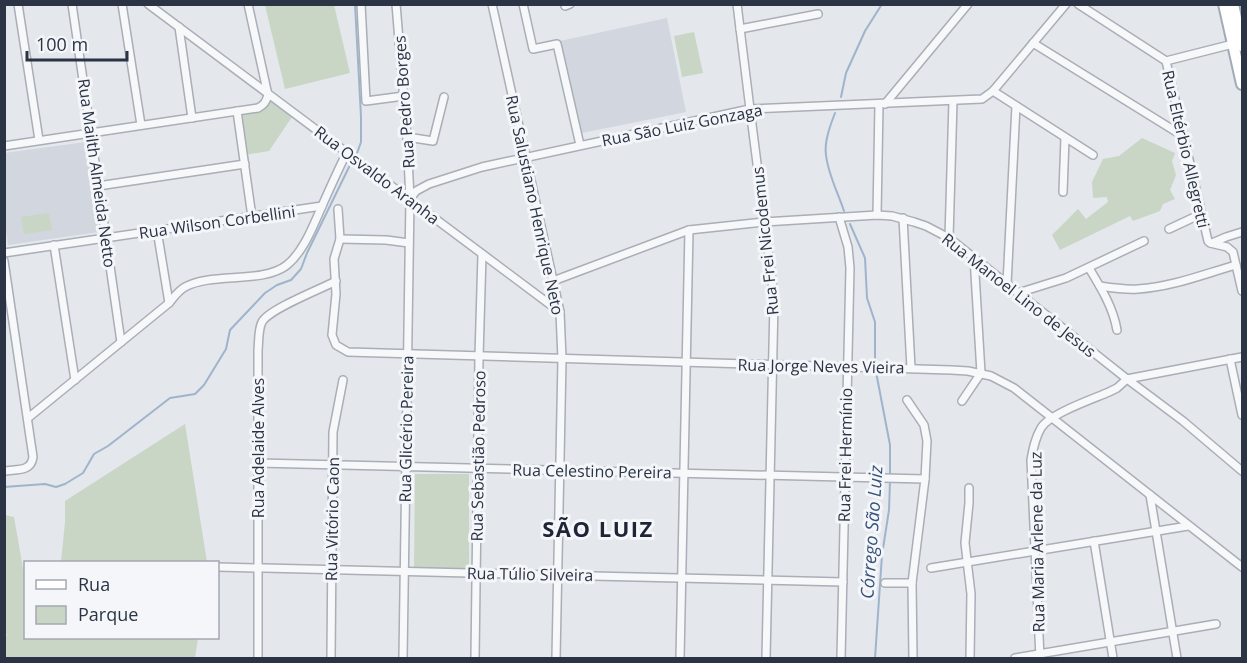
<svg xmlns="http://www.w3.org/2000/svg" width="1247" height="663" viewBox="0 0 1247 663" font-family="'Open Sans',sans-serif">
<style>
.built{fill:#d2d6de}
.green{fill:#c9d6c5}
.lines{fill:none;stroke-linecap:round;stroke-linejoin:round}
.stream{stroke:#9fb4cc;stroke-width:2}
.minor-casing{stroke:#a9aeb7;stroke-width:10}
.primary-casing{stroke:#a3abb8;stroke-width:14}
.minor{stroke:#f7f8fa;stroke-width:7}
.primary{stroke:#fff;stroke-width:10}
.labels{text-anchor:middle;dominant-baseline:central;stroke-width:6;stroke-linejoin:round;paint-order:stroke}
.street-label{font-size:16px;fill:#2b3445;stroke:#f4f6f9}
.water-label{font-size:18px;font-style:italic;fill:#34527a;stroke:#f4f6f9}
.district-label{font-size:22px;font-weight:bold;letter-spacing:1.5px;fill:#1d2536;stroke:#f4f6f9}
</style>
<rect width="100%" height="100%" fill="#e4e7ec"/>
<g class="built">
<path d="M667,18L686,112L582,133L560,41Z"/>
<path d="M86,142L99,232L8,245L4,217V153Z"/>
</g>
<g class="green">
<path d="M265,5H334L350,73L285,89Z"/>
<path d="M694,32L703,73L682,77L674,36Z"/>
<path d="M268,95L294,114L269,151L244,155L237,111L258,108Z"/>
<path d="M1142,138L1175,153L1172,161L1176,175L1170,190L1175,199L1163,204L1160,211L1133,221L1130,216L1060,250L1052,235L1078,209L1086,219L1108,202L1107,197L1093,198L1092,182L1103,159L1119,156Z"/>
<path d="M49,213L52,230L24,234L21,217Z"/>
<path d="M185,424L207,562H61L65,522V501Z"/>
<path d="M415,474H469V569L414,568Z"/>
<path d="M5,515L14,517L25,580L26,638H198L195,658H5V639L7,634H5Z"/>
</g>
<g class="lines">
<g class="stream">
<path d="M841,97L846,73L865,31L882,4"/>
<path d="M835,113C830,126 824,142 826,155C828,174 838,193 844,211"/>
<path d="M850,224L865,258L867,298L875,322V362"/>
<path d="M876,372L890,445V475"/>
<path d="M4,487L45,484L56,487L65,484L83,473L94,454L108,446L170,398L195,394L204,385L226,349L230,330L265,293L277,285L291,280L301,269L307,253L351,163L355,159L361,142V117L355,4"/>
<path d="M875,658L882,555L889,510L890,481"/>
</g>
<g class="minor-casing">
<g id="minor">
<path d="M18,4L39,140"/>
<path d="M72,4L121,342"/>
<path d="M122,4L141,125"/>
<path d="M148,4L560,312"/>
<path d="M248,4L268,95"/>
<path d="M361,4L366,101L404,96"/>
<path d="M396,4L407,137L410,199L403,658"/>
<path d="M492,4L560,312L562,359L556,658"/>
<path d="M523,4L533,49L557,44L580,145"/>
<path d="M737,4L750,109L772,280L774,303L766,658"/>
<path d="M1078,4L1166,61L1233,44"/>
<path d="M565,6L570,4"/>
<path d="M179,27L192,118"/>
<path d="M740,29L818,14"/>
<path d="M1033,43L1183,136"/>
<path d="M1166,61L1208,241L1210,243L1227,247L1233,252L1242,291"/>
<path d="M993,91L1093,155"/>
<path d="M885,104L968,4"/>
<path d="M237,111L252,217"/>
<path d="M407,137L433,141L444,97"/>
<path d="M4,146L258,108C264,105 266,102 268,95"/>
<path d="M98,186L245,164"/>
<path d="M1063,192L1065,138"/>
<path d="M410,199L416,191L429,184L482,167L750,109L982,99L993,91L1066,4"/>
<path d="M338,209L340,239L334,259L336,294L332,335L336,345L348,352L951,370L968,371L991,376L1014,388L1242,567"/>
<path d="M877,215L879,104"/>
<path d="M839,217L848,247L850,268L841,658"/>
<path d="M903,218L911,368"/>
<path d="M1169,229L1201,214"/>
<path d="M157,230L169,303"/>
<path d="M949,238L953,101"/>
<path d="M340,239L386,240L409,243"/>
<path d="M1212,243L1226,237L1242,232"/>
<path d="M54,245L75,380"/>
<path d="M4,253L322,206"/>
<path d="M4,261L33,457C31,472 17,469 4,471"/>
<path d="M1089,268C1101,288 1113,307 1117,330"/>
<path d="M553,281L689,230L764,222L877,215L892,216L914,222L926,226L949,238L1127,379L1183,421L1242,471"/>
<path d="M1007,284L1016,106"/>
<path d="M1100,286C1113,288 1126,290 1138,289C1172,287 1204,274 1236,265"/>
<path d="M1018,293L1066,278L1144,241"/>
<path d="M1230,359L1242,415"/>
<path d="M907,400L924,425L927,441L925,479L912,583L913,658"/>
<path d="M962,401L981,373L974,257"/>
<path d="M28,418L169,303C174,297 178,291 185,287C212,272 263,284 287,265C304,251 313,226 322,206C330,188 338,170 347,152"/>
<path d="M258,463L925,479"/>
<path d="M969,488V503L965,543L971,594L970,658"/>
<path d="M1150,495L1177,658"/>
<path d="M1094,541L1113,658"/>
<path d="M218,567L843,582"/>
<path d="M931,568L1188,526"/>
<path d="M885,583H912"/>
<path d="M258,658V350C259,341 258,330 262,322C269,309 321,289 336,281"/>
<path d="M331,658L333,432L343,380"/>
<path d="M475,658L479,357L482,254"/>
<path d="M680,658L689,230"/>
<path d="M1015,658L1216,624"/>
<path d="M1040,658L1031,460C1033,449 1035,438 1041,428C1049,414 1093,399 1109,392L1117,388L1127,379L1242,357"/>
</g>
</g>
<g class="primary-casing">
<g id="primary">
<path d="M1224,4L1242,84"/>
<path d="M1233,4L1242,46"/>
</g>
</g>
<use href="#minor" class="minor"/>
<use href="#primary" class="primary"/>
</g>
<g class="labels">
<g class="street-label">
<text transform="translate(404 102) rotate(-94)">Rua Pedro Borges</text>
<text transform="translate(682 125) rotate(-11)">Rua São Luiz Gonzaga</text>
<text transform="translate(1186 149) rotate(77)">Rua Eltérbio Allegretti</text>
<text transform="translate(97 173) rotate(82)">Rua Mailth Almeida Netto</text>
<text transform="translate(377 175) rotate(37)">Rua Osvaldo Aranha</text>
<text transform="translate(535 205) rotate(78)">Rua Salustiano Henrique Neto</text>
<text transform="translate(217 222) rotate(-8)">Rua Wilson Corbellini</text>
<text transform="translate(765 241) rotate(-96)">Rua Frei Nicodemus</text>
<text transform="translate(1019 295) rotate(38)">Rua Manoel Lino de Jesus</text>
<text transform="translate(821 366) rotate(1)">Rua Jorge Neves Vieira</text>
<text transform="translate(406 429) rotate(-89)">Rua Glicério Pereira</text>
<text transform="translate(258 448) rotate(-90)">Rua Adelaide Alves</text>
<text transform="translate(845 455) rotate(-89)">Rua Frei Hermínio</text>
<text transform="translate(478 456) rotate(-89)">Rua Sebastião Pedroso</text>
<text transform="translate(592 471) rotate(1)">Rua Celestino Pereira</text>
<text transform="translate(332 519) rotate(-89)">Rua Vitório Caon</text>
<text transform="translate(1037 542) rotate(-91)">Rua Maria Arlene da Luz</text>
<text transform="translate(530 574) rotate(1)">Rua Túlio Silveira</text>
</g>
<g class="water-label">
<text transform="translate(871 532) rotate(-86)">Córrego São Luiz</text>
</g>
<g class="district-label">
<text x="598" y="528">SÃO LUIZ</text>
</g>
</g>
<rect width="1247" height="663" fill="none" stroke="#2b3445" stroke-width="12"/>
<rect x="24" y="561" width="195" height="78" fill="#f4f6f9" stroke="#a4a8b1" stroke-width="1.5"/>
<rect x="36" y="580" width="30" height="9" fill="#ffffff" stroke="#a4a8b1" stroke-width="1.5"/>
<text x="78" y="591" font-size="18" fill="#2b3445">Rua</text>
<rect x="36" y="606" width="30" height="18" fill="#c9d6c5" stroke="#a4a8b1" stroke-width="1.5"/>
<text x="78" y="621" font-size="18" fill="#2b3445">Parque</text>
<path d="M27 51v9h100v-9" fill="none" stroke="#2b3445" stroke-width="3"/>
<text x="36" y="51" font-size="18" fill="#2b3445" stroke="#f4f6f9" stroke-width="4.5" paint-order="stroke">100 m</text>
</svg>
